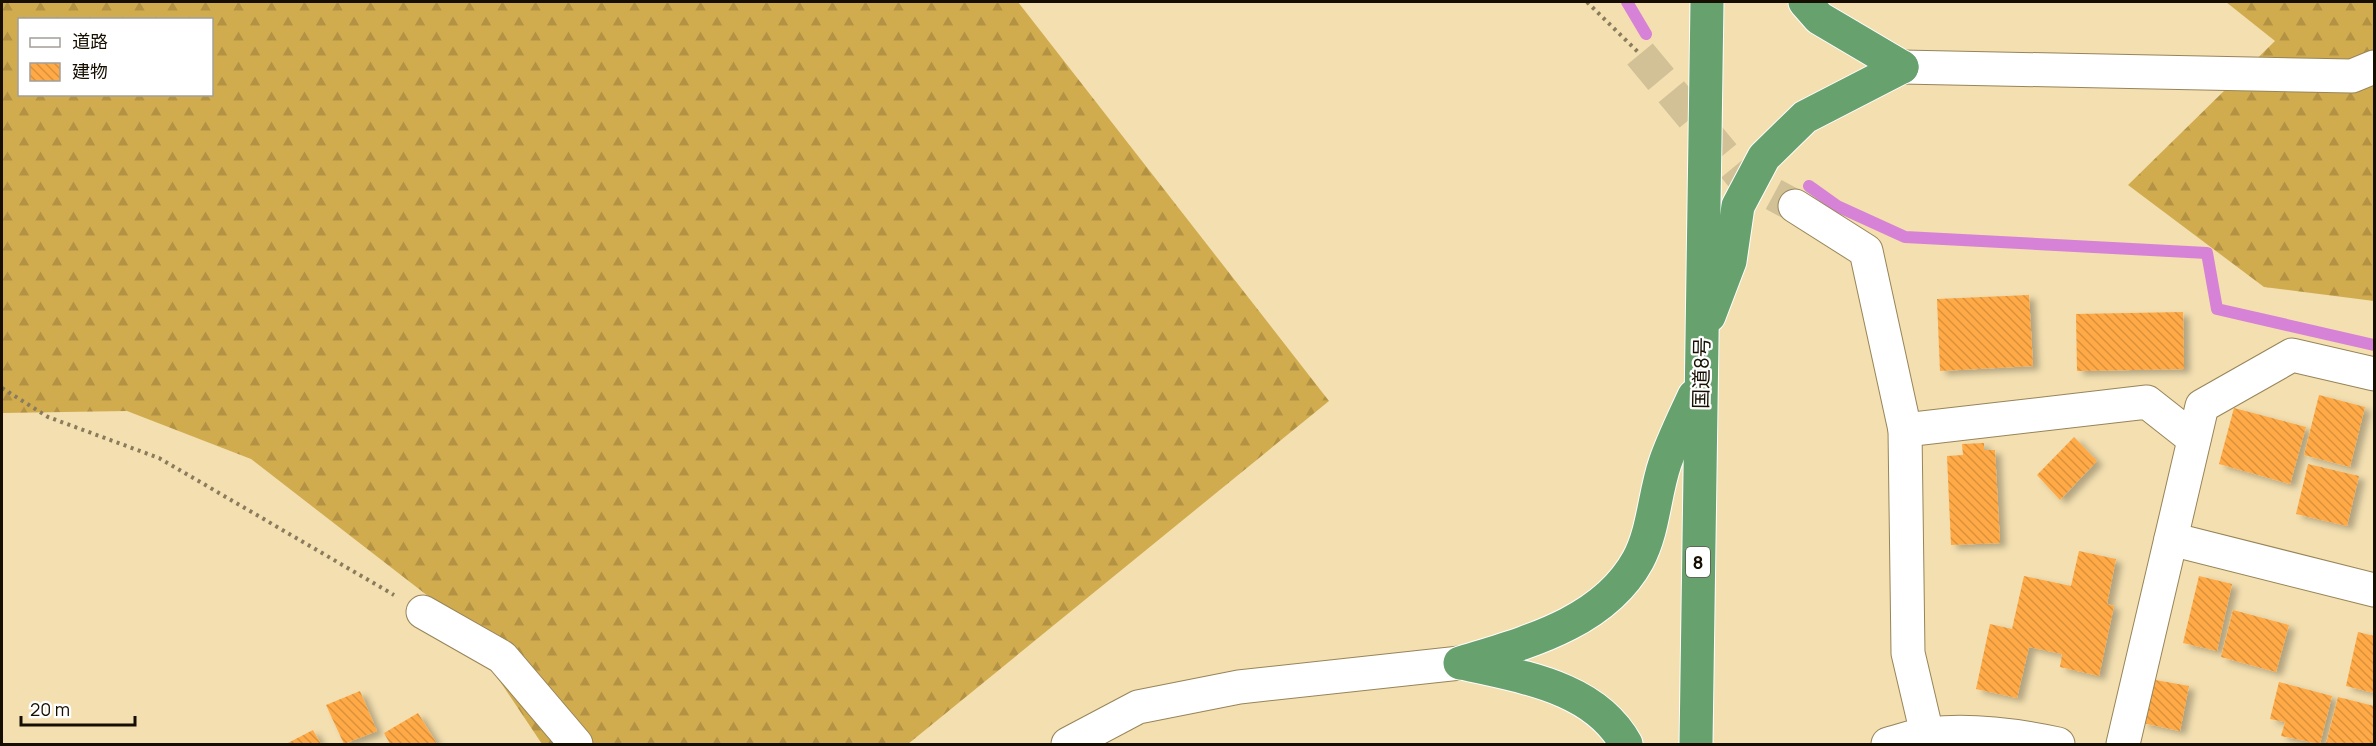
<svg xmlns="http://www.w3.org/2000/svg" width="2376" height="746" viewBox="0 0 2376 746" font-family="Manrope,'Noto Sans JP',sans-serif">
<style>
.forest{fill:url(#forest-firs);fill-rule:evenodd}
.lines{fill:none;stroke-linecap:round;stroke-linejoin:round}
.stream{stroke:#d682d6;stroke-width:12}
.building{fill:url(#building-back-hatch);filter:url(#shadow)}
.street-tunnel{stroke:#d2c096;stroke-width:33;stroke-dasharray:33 16;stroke-linecap:butt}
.street-casing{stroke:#978458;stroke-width:35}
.secondary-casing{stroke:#978458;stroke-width:35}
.highway-casing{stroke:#fff;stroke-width:35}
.path{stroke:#897b5c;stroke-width:4;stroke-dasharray:3 4.5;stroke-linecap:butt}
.street{stroke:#fff;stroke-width:33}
.secondary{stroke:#fff;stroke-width:33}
.highway{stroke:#67a26e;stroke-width:33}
.labels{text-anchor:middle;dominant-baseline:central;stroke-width:4.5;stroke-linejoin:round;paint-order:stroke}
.shield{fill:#fff;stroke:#5c574d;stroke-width:1.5}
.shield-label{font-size:18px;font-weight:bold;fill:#160f01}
.street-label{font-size:20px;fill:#160f01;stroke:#fff}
</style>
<defs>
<pattern id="forest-firs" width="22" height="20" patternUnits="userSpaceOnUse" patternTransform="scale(1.5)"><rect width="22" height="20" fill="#d1ac4f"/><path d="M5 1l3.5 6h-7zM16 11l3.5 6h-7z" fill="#b39343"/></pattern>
<pattern id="building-back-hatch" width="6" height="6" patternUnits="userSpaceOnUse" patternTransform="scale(1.5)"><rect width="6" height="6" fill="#ffaa46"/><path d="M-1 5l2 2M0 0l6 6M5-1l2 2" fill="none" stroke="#da913c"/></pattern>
<filter id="shadow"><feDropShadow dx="6" dy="4" stdDeviation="3" flood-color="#0004"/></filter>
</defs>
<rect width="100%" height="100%" fill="#f3dfb0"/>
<g class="forest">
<path d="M2,2H1018L1329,401L908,744H542L459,620L251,459L127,411L2,413ZM20,20H212V94H20Z"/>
<path d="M2226,2H2374V301L2264,287L2128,185L2275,41Z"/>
</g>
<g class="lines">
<g class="stream">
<path d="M1627,2L1646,34"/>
<path d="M1809,186L1837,206L1905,237L2207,253L2217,309L2374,345"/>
</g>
</g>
<g class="building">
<path d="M2029,295L2033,366L1940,371L1937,299Z"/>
<path d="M2183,312L2184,369L2077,371L2076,314Z"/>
<path d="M2319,395L2365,407L2350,467L2304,455Z"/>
<path d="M2234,408L2306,427L2290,484L2219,464Z"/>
<path d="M2074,437L2097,461L2060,500L2037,475Z"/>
<path d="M1984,443V450H1995L2000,543L1951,545L1947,456L1963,455L1962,444Z"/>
<path d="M2308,464L2359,476L2347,526L2296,514Z"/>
<path d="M2079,551L2116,559L2107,604L2114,606L2099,676L2060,667L2062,654L2029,647L2017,698L1976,689L1990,624L2012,629L2024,576L2071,586Z"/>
<path d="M2199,576L2232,584L2217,651L2183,643Z"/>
<path d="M2233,610L2289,625L2276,672L2221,657Z"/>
<path d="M2358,632L2374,636V693L2346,686Z"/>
<path d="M2150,679L2189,686L2180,731L2142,723Z"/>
<path d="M2279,682L2332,696L2320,744L2281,736L2285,722L2270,719Z"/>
<path d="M360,691L377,731L344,744L326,705Z"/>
<path d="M2338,697L2374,706V744H2326Z"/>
<path d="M418,713L437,744H390L384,733Z"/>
<path d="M313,730L321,744H286Z"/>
</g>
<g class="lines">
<path class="street-tunnel" d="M1640,54L1743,178L1795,206"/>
<g class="street-casing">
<g id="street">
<path d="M1795,206L1866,251L1905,430L1908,653L1927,734"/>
<path d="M1905,430L2147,402L2194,439"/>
<path d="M2171,539L2374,590"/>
<path d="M423,612L502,657L576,744"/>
<path d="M2123,744L2202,406L2292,355L2374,374"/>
</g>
</g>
<g class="secondary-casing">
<g id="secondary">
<path d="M1902,67L2352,76L2374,67"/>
<path d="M1068,744L1138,707L1239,687L1460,663"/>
<path d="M1888,744C1901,741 1915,735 1929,734C1972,729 2016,735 2058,744"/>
</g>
</g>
<g class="highway-casing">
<g id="highway">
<path d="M1805,2L1819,18L1902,67"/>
<path d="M1709,316L1730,261L1738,206L1764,157L1805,117L1902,67"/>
<path d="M1460,663C1524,643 1603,624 1638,560C1654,530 1654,495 1665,463C1673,440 1684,418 1694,396"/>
<path d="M1462,663C1521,677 1594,686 1626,744"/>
<path d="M1696,744L1707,2"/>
</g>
</g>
<g class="path">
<path d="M1587,2L1640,54"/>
<path d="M2,388L48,417L159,458L394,595"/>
</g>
<use href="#street" class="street"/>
<use href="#secondary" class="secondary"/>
<use href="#highway" class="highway"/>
</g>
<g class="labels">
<rect class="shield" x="1686" y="547" width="24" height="30" rx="4.5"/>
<g class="shield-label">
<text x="1698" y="562">8</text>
</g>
<g class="street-label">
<text transform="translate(1701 373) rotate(-89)">国道8号</text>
</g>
</g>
<rect width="2376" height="746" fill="none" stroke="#160f01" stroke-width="6"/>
<rect x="18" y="18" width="195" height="78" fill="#ffffff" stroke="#a29f99" stroke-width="1.5"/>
<rect x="30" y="38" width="30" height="9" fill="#ffffff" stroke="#a29f99" stroke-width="1.5"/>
<text x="72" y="48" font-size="18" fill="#160f01">道路</text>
<rect x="30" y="63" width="30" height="18" fill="url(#building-back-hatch)" stroke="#a29f99" stroke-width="1.5"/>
<text x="72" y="78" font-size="18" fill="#160f01">建物</text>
<path d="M21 716v9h114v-9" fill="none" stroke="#160f01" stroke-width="3"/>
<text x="30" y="716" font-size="18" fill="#160f01" stroke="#ffffff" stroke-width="4.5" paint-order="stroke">20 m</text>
</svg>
